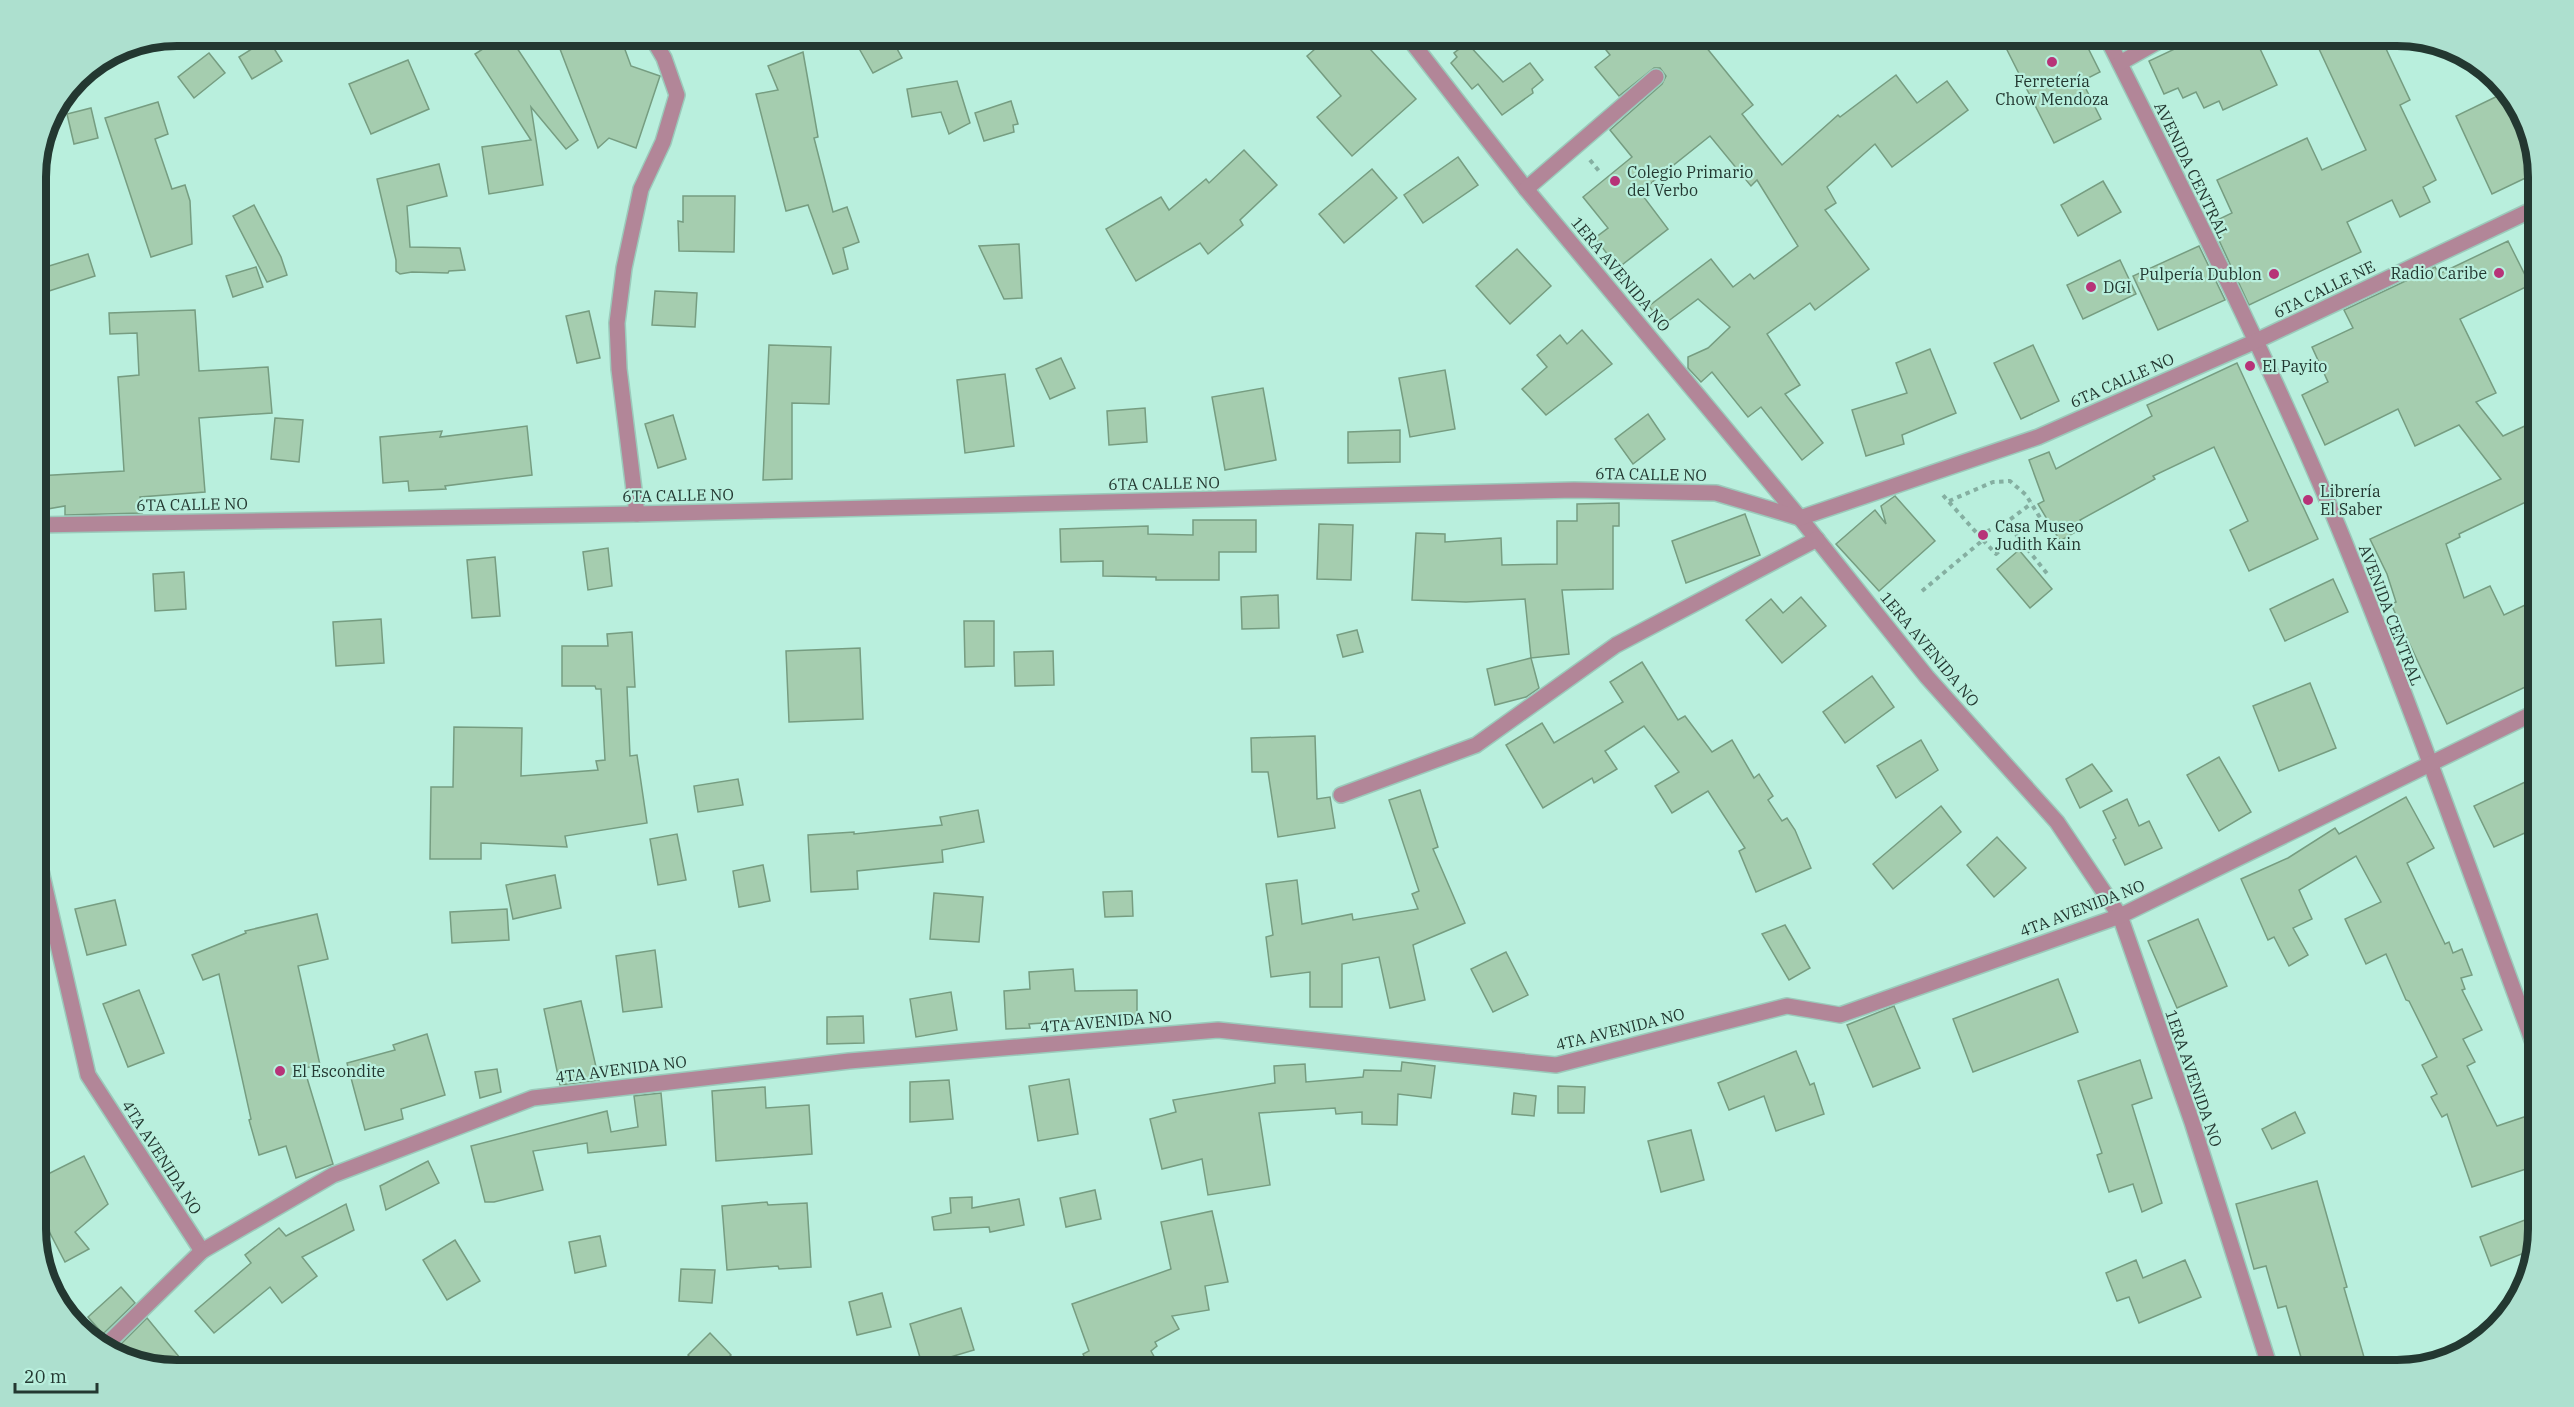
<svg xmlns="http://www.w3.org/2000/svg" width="2574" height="1407" viewBox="0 0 2574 1407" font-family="'IBM Plex Serif',serif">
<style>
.building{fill:#a5cdaf;stroke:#769d81;stroke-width:1.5}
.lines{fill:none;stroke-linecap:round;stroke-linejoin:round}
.minor-casing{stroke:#9bcabb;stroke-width:18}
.path{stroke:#85afa1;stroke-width:4;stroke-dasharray:4.5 4.5;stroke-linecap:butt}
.minor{stroke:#b28698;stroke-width:15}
.poi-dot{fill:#b73378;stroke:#b9efdd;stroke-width:2}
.labels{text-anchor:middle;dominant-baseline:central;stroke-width:4.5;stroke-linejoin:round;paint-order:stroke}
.poi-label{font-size:16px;fill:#233831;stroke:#b9efdd;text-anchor:start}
.street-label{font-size:16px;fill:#233831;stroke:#b9efdd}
.rim{fill:none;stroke:#233831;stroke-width:8}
</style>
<rect width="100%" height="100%" fill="#b9efdd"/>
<g class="building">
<path d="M503,36H509L578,140L566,149L531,107L543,185L489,194L482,147L531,140L475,54Z"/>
<path d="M555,36H620L631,66L660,76L636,148L609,138L598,148Z"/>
<path d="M852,36H890L902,58L873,73Z"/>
<path d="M1330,36H1358L1416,99L1352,156L1317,117L1341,96L1307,56Z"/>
<path d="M1595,36H1697L1753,105L1742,114L1782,165L1838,115L1840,117L1896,75L1917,103L1947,81L1968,110L1892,167L1875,144L1827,187L1836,203L1825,210L1869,269L1815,310L1810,303L1767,334L1800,385L1785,394L1823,443L1802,460L1761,407L1748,417L1712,372L1701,382L1688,368V357L1708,348L1730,327L1698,299L1663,325L1649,306L1711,259L1733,287L1750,274L1754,279L1798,246L1757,180L1751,186L1710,136L1640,192L1668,229L1618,268L1595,238L1608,228L1583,197L1632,157L1610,130L1662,84L1666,76L1660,68H1654L1619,96L1595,67L1610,55Z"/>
<path d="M2000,36H2082L2100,72L2082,81L2101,119L2054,143Z"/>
<path d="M2202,36H2254L2277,85L2223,110L2219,101L2204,108L2196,92L2183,98L2178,88L2164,94L2149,61Z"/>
<path d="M2313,36H2380L2410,100L2400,105L2436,180L2423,187L2430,202L2400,217L2392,200L2347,222L2361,252L2249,305L2211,223L2232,213L2217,180L2307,138L2322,170L2366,150Z"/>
<path d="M268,39L282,61L252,79L239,57Z"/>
<path d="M1467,43L1503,82L1530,63L1543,80L1532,89L1533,93L1502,115L1478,84L1472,89L1451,63L1457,57L1454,53Z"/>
<path d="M803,52L818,137L814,138L833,212L847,207L859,242L843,248L848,269L833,274L808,205L786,211L756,94L778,90L768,66Z"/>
<path d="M209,53L225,73L194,98L178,77Z"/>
<path d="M408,60L429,109L371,134L349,84Z"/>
<path d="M957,81L970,123L949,134L941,112L912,117L907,89Z"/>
<path d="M2506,92L2514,99L2538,172L2492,194L2456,116Z"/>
<path d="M1011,101L1018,124L1013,125L1014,132L984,141L975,113Z"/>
<path d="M158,102L168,134L155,139L172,189L185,185L190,201L192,244L151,257L105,118Z"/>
<path d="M91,108L98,138L74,144L67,114Z"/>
<path d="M1244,150L1277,185L1240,220L1243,225L1208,254L1200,243L1136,281L1106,229L1161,197L1169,210L1206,179L1209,183Z"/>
<path d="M1458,157L1478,185L1423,223L1404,195Z"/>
<path d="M439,164L447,196L407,206L410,247L460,248L465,270L449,271L448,273L412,272L400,274L396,271V260L377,179Z"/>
<path d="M1372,169L1397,198L1344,243L1319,214Z"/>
<path d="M2103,181L2121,212L2078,236L2061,205Z"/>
<path d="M683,196H735L734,252L679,251L678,221L683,222Z"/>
<path d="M254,205L281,257L287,275L267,282L233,216Z"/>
<path d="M2508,241L2530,285L2460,319L2496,393L2476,402L2503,436L2538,420V500H2530L2459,534L2460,537L2446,544L2464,598L2490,586L2504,615L2538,599V681L2447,724L2391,604L2396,602L2387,574L2370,539L2501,479L2459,425L2415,446L2398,409L2325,445L2302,395L2328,382L2312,347L2353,328L2344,310L2435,267L2439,274Z"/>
<path d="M1019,244L1022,298L1004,299L979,246Z"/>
<path d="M2199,246L2225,300L2158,330L2133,276Z"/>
<path d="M1517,249L1551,286L1510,324L1476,286Z"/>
<path d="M88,254L95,276L43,293L36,270Z"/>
<path d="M2120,260L2136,294L2083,319L2067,285Z"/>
<path d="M256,267L263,287L233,297L226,276Z"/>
<path d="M655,291L697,293L695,327L652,325Z"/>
<path d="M195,310L199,371L268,367L272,413L199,418L205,492L140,497L142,513L65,515V506L36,511V476L124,471L118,377L139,375L137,333L110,334L109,313Z"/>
<path d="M589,311L600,358L577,363L566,316Z"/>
<path d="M1582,330L1612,364L1546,415L1522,389L1547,367L1537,355L1560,335L1567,344Z"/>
<path d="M769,345L831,347L829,404L792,403V479L763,480Z"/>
<path d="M2033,345L2059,401L2021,419L1994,363Z"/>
<path d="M1930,349L1956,413L1902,435L1904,444L1866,456L1852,410L1907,393L1896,363Z"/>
<path d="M1061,358L1075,388L1050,399L1036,369Z"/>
<path d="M2237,363L2318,539L2249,571L2230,530L2248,521L2214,447L2153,476L2155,479L2080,520L2084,527L2060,541L2038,504L2044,501L2029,460L2049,452L2056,469L2152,416L2147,405Z"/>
<path d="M1445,370L1455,429L1410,437L1399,378Z"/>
<path d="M1005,374L1014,446L965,453L957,380Z"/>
<path d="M1263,388L1276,460L1225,470L1212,397Z"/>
<path d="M1145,408L1147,442L1109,445L1107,411Z"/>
<path d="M1648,414L1665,439L1633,464L1615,439Z"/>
<path d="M673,415L686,459L658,468L645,424Z"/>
<path d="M275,418L303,420L299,462L271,459Z"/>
<path d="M527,426L532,475L445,486L446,489L409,491L408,481L383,483L380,437L442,431L440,437Z"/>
<path d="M1400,430V462L1348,463V432Z"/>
<path d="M1895,496L1935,541L1879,591L1836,544L1875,510L1886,524L1881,506Z"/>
<path d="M1619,503V526H1613V589L1562,590L1569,654L1531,658L1525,599L1466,602L1412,600L1416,533L1445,534V542L1501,538L1502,565L1557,564V521H1577V504Z"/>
<path d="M1745,514L1760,555L1686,583L1672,541Z"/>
<path d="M1193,520H1256V552H1219V580H1156V577L1103,576V561L1061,562L1060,529L1148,526V534L1193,535Z"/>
<path d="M1319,524L1353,525L1351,580L1317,579Z"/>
<path d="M608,548L612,586L588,590L583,552Z"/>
<path d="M2019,550L2052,589L2030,608L1997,569Z"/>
<path d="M495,557L500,616L472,618L467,560Z"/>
<path d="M184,572L186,609L155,611L153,574Z"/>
<path d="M2333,579L2348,612L2285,641L2270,609Z"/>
<path d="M1278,595L1279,628L1242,629L1241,597Z"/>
<path d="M1801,597L1826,626L1782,663L1746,620L1771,599L1783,613Z"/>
<path d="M381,619L384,663L336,666L333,622Z"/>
<path d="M964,621H994V666L965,667Z"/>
<path d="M1357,630L1363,652L1343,657L1337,635Z"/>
<path d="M632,632L635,687H627L630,756L637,755L647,823L565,836L567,847L481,843V859H430L431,787H453L454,727L522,728L521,776L598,770L596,761L605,760L601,689H596L595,686H562V646H608L607,634Z"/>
<path d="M860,648L863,719L789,722L786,651Z"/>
<path d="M1053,651L1054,685L1015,686L1014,652Z"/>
<path d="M1531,658L1539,688L1526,697L1495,705L1487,669Z"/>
<path d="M1642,662L1678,720L1685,716L1712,752L1732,740L1754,778L1759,774L1773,796L1768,800L1782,821L1787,818L1795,830L1811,868L1756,892L1739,851L1745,848L1708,791L1672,813L1655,786L1679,772L1644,726L1605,751L1617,769L1594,783L1592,778L1543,808L1506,745L1542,723L1554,743L1623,702L1610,682Z"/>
<path d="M1872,676L1894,707L1845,743L1823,712Z"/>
<path d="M2310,683L2336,748L2279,771L2253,706Z"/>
<path d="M1315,736L1317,799L1330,797L1335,828L1278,837L1268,772H1252L1251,738Z"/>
<path d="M1921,740L1938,770L1896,798L1877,766Z"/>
<path d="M2219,757L2251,812L2219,831L2187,775Z"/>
<path d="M2092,764L2112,791L2080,808L2066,779Z"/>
<path d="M2538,776V827L2494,847L2474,806Z"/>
<path d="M738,779L743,805L698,812L694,786Z"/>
<path d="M1420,790L1438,847L1433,849L1465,923L1413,945L1425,1000L1390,1008L1379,957L1342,964V1007H1310V972L1271,977L1266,937L1273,935L1266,884L1297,880L1302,924L1352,914L1353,920L1418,909L1412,894L1419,891L1389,800Z"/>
<path d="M2406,797L2434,848L2407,863L2445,944L2449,942L2453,953L2462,949L2472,975L2461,978L2465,989L2462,990L2482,1030L2463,1039L2475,1062L2467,1066L2497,1126L2530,1115L2538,1140V1165L2472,1187L2447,1114L2442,1117L2431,1097L2437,1094L2422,1065L2437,1057L2409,1001L2406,1000L2386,954L2366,964L2345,919L2381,902L2356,856L2299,890L2312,919L2293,928L2308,955L2289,966L2274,937L2268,940L2241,879L2288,858L2335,828L2339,834Z"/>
<path d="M2127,799L2139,826L2149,821L2162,848L2125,865L2113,840L2116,838L2103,811Z"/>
<path d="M1941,806L1961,832L1893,889L1873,864Z"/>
<path d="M978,810L984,842L942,850L943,862L857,871L858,889L811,892L808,835L854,832V834L942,825L940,817Z"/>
<path d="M677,834L686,880L658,885L650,839Z"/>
<path d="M1997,837L2026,868L1994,897L1967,865Z"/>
<path d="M763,865L770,901L739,907L733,871Z"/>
<path d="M555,875L561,908L513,919L506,885Z"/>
<path d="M1132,891L1133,916L1105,917L1103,892Z"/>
<path d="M934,893L983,897L979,942L930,939Z"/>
<path d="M115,900L126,945L87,955L75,909Z"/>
<path d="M507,909L509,940L452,943L450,912Z"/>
<path d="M317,914L328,959L298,966L320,1065L304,1068L333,1164L296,1178L286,1146L259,1155L249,1120L251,1119L219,974L203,980L192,955L246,933L245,931Z"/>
<path d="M2198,919L2227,986L2177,1008L2148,941Z"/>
<path d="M1785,925L1810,968L1789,980L1762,934Z"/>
<path d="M655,950L662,1007L623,1012L616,956Z"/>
<path d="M1506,952L1528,995L1493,1012L1471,969Z"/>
<path d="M1073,969L1075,991L1137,990V1020H1114V1018L1029,1024L1030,1028L1006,1029L1004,991L1030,989L1029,972Z"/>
<path d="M2058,979L2078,1032L1973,1072L1953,1019Z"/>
<path d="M139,990L164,1053L128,1067L103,1004Z"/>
<path d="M951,992L957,1030L916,1037L910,999Z"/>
<path d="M581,1001L599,1080L560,1085L544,1009Z"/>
<path d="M1894,1006L1920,1068L1873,1087L1847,1025Z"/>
<path d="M863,1016L864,1043L827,1044V1017Z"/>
<path d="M427,1034L445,1095L401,1109L403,1119L365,1130L347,1063L395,1050L393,1045Z"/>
<path d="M1796,1051L1810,1085L1814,1083L1824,1114L1776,1131L1764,1096L1729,1110L1718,1083Z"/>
<path d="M2140,1060L2152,1098L2132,1105L2162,1203L2142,1212L2133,1184L2109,1192L2097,1155L2102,1153L2078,1081Z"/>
<path d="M1402,1062L1435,1066L1431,1098L1398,1094L1397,1125L1362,1124V1112L1336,1114L1335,1108L1259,1113L1270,1185L1208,1195L1202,1159L1162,1169L1150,1119L1176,1112L1173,1100L1275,1083L1274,1066L1305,1064L1306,1082L1363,1077L1364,1070L1401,1071Z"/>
<path d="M497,1069L501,1092L480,1098L475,1072Z"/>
<path d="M1069,1079L1078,1134L1038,1141L1029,1086Z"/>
<path d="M949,1080L953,1119L910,1122V1082Z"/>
<path d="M1558,1086L1585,1087L1584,1113H1558Z"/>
<path d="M765,1087L766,1108L809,1105L812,1154L716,1161L712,1091Z"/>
<path d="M661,1093L666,1145L588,1153L587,1143L533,1151L543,1190L494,1202H485L471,1146L607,1111L611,1132L638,1127L634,1096Z"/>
<path d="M1514,1093L1536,1096L1534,1116L1512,1114Z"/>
<path d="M2295,1112L2305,1133L2272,1149L2262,1129Z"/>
<path d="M1691,1130L1704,1180L1661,1192L1648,1141Z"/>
<path d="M84,1156L108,1204L75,1232L89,1249L65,1262L36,1206V1180Z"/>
<path d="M428,1161L439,1183L386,1210L380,1186Z"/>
<path d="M2317,1181L2347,1287L2344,1288L2368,1371H2305L2286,1306L2278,1308L2266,1266L2254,1269L2236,1204Z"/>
<path d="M1095,1190L1101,1219L1066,1227L1060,1198Z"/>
<path d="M972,1197V1208L1019,1199L1024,1225L990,1232L989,1227L934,1230L932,1217L951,1213L950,1198Z"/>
<path d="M767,1202L768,1205L807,1203L811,1267L779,1269L778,1266L727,1270L722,1206Z"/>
<path d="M346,1204L354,1230L302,1257L317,1276L282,1303L270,1287L214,1333L195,1311L251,1263L245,1255L279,1228L286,1236Z"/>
<path d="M1212,1211L1228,1282L1205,1286L1209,1310L1172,1316L1179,1329L1155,1342L1157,1346L1151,1351L1162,1371H1091L1083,1354L1089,1351L1072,1304L1171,1269L1161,1222Z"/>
<path d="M2538,1215V1229L2532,1250L2491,1266L2480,1237Z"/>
<path d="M600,1236L606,1266L575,1273L569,1242Z"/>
<path d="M455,1240L480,1281L447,1300L423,1260Z"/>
<path d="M2136,1260L2143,1278L2185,1260L2201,1297L2139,1323L2129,1297L2117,1301L2106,1273Z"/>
<path d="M681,1269L715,1270L712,1303L679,1301Z"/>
<path d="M121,1287L135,1303L103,1334L88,1317Z"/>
<path d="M882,1293L891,1327L857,1335L849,1302Z"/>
<path d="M961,1308L974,1350L947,1358L951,1371H924L910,1324Z"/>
<path d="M147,1318L170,1346L191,1371H178L124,1357L116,1349Z"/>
<path d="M710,1333L731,1355L715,1371H703L688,1355Z"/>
</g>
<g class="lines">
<g class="minor-casing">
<g id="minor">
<path d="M1407,36L1526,189L1800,518L1927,677L2057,822L2120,916L2192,1122L2271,1371"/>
<path d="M2106,36C2185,193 2265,352 2333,514C2407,693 2471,875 2538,1056"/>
<path d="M2120,63L2168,36"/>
<path d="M1526,189L1656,77"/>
<path d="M637,514L619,369L617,323L624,268L641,189L663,142L677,95L664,58L654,41"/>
<path d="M36,525L637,514L1574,490L1716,493L1800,518L2038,437L2256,341L2538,207"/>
<path d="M1341,795L1476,745L1616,645L1817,539"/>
<path d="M36,849L88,1075L202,1251L333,1175L533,1098L849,1061L1218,1030L1556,1065L1787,1006L1840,1015L2120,916L2538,711"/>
<path d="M103,1348L202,1251"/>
</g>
</g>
<g class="path">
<path d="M1590,160L1599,171"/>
<path d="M1949,501L1993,482L2010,481L2026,495L2049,532"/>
<path d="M1978,535L2004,524L2032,503"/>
<path d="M1983,540L1996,554L2017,536L2049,576"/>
<path d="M1922,591L1983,540L1941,493"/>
</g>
<use href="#minor" class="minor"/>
</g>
<g class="poi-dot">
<circle cx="2052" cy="62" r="6"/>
<circle cx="1615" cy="181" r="6"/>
<circle cx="2499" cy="273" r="6"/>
<circle cx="2274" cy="274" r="6"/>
<circle cx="2091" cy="287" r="6"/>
<circle cx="2250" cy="366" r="6"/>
<circle cx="2308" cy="500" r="6"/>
<circle cx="1983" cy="535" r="6"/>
<circle cx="280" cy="1071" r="6"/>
</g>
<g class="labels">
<g class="poi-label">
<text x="2052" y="81" text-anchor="middle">Ferretería<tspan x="2052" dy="18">Chow Mendoza</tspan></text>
<text x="1627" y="172">Colegio Primario<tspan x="1627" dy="18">del Verbo</tspan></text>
<text x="2487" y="273" text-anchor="end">Radio Caribe</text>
<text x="2262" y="274" text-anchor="end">Pulpería Dublon</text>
<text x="2103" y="287">DGI</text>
<text x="2262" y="366">El Payito</text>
<text x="2320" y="491">Librería<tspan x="2320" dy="18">El Saber</tspan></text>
<text x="1995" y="526">Casa Museo<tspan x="1995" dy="18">Judith Kain</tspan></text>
<text x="292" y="1071">El Escondite</text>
</g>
<g class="street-label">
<text transform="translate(2192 170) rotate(64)">AVENIDA CENTRAL</text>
<text transform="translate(1621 274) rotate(50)">1ERA AVENIDA NO</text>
<text transform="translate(2324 289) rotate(-26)">6TA CALLE NE</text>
<text transform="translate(2122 380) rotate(-24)">6TA CALLE NO</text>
<text transform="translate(1651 474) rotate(1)">6TA CALLE NO</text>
<text transform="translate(1164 483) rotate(-1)">6TA CALLE NO</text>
<text transform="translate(678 495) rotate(-1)">6TA CALLE NO</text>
<text transform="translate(192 504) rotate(-1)">6TA CALLE NO</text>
<text transform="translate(2391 615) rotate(69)">AVENIDA CENTRAL</text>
<text transform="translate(1930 649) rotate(50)">1ERA AVENIDA NO</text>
<text transform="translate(2082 908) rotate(-21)">4TA AVENIDA NO</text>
<text transform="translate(1106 1021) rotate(-5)">4TA AVENIDA NO</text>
<text transform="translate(1620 1029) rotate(-14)">4TA AVENIDA NO</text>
<text transform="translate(621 1069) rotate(-7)">4TA AVENIDA NO</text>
<text transform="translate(2194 1078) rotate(71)">1ERA AVENIDA NO</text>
<text transform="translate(162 1157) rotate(57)">4TA AVENIDA NO</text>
</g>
</g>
<path d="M0 0H2574V1407H0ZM177 46H2397A131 131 0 0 1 2528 177V1229A131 131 0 0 1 2397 1360H177A131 131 0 0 1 46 1229V177A131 131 0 0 1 177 46Z" fill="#ade0cf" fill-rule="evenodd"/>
<path class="rim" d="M177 46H2397A131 131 0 0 1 2528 177V1229A131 131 0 0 1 2397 1360H177A131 131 0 0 1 46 1229V177A131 131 0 0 1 177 46Z"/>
<path d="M15 1383v9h82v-9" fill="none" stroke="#233831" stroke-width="3"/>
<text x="24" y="1383" font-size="18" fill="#233831" stroke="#b9efdd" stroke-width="4.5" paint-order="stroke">20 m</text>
</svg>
